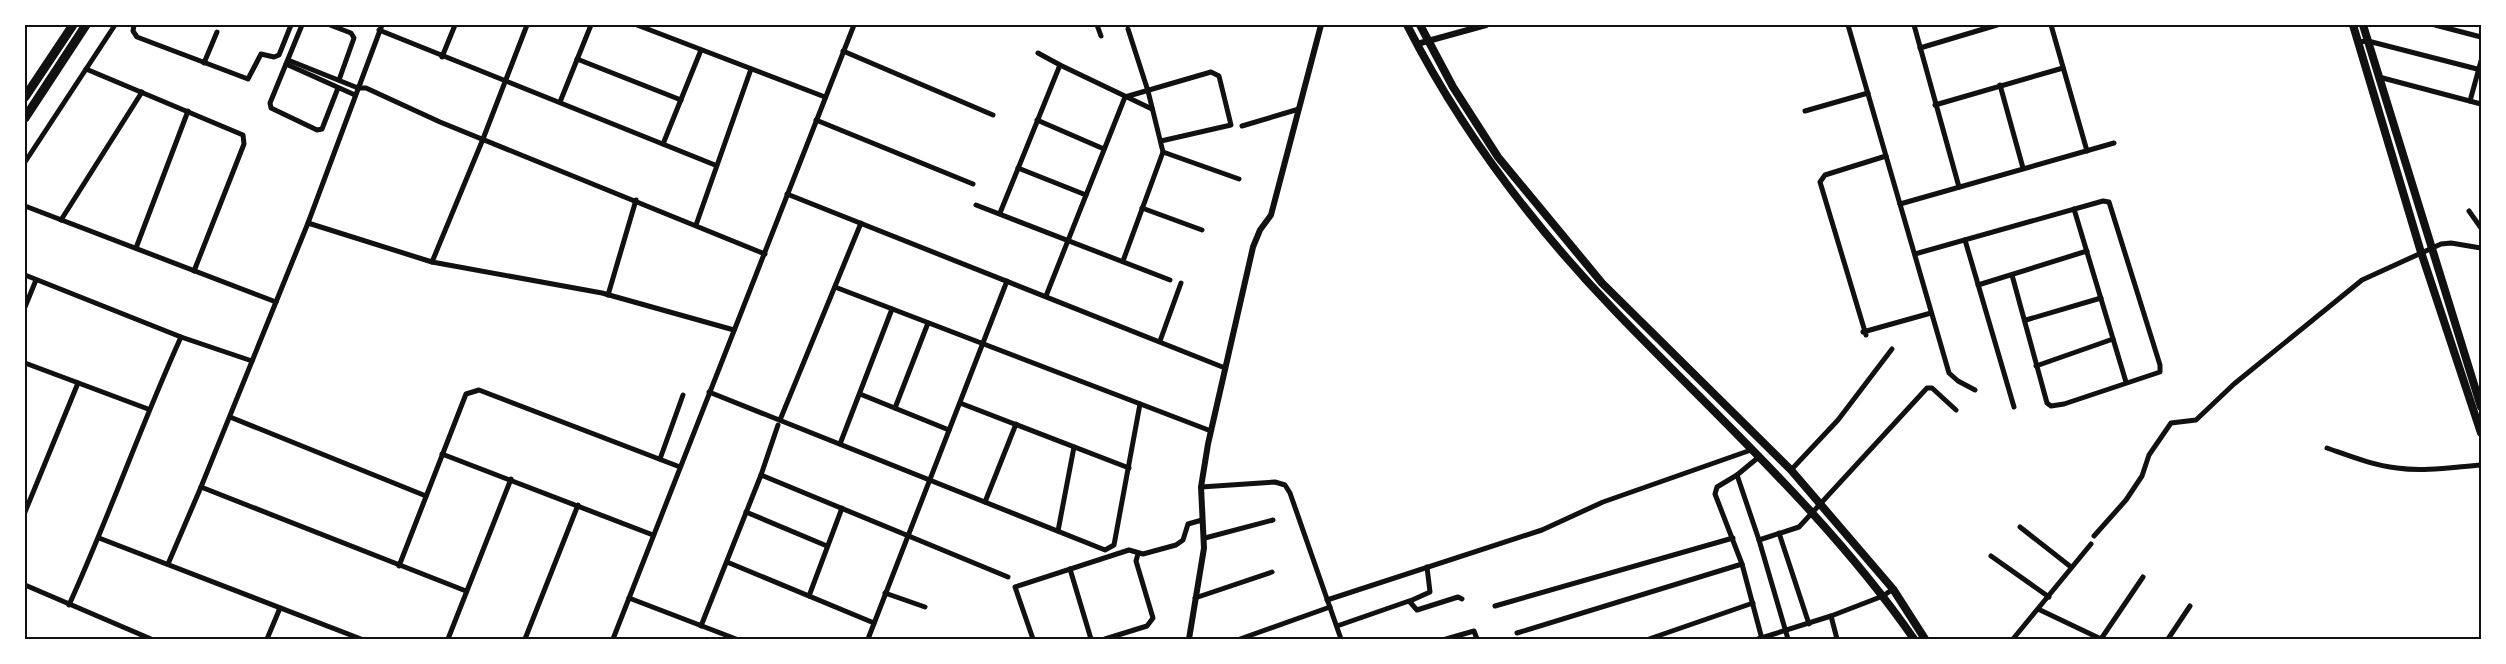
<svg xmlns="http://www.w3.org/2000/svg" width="2506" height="664" viewBox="0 0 2506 664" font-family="'Alegreya Sans',sans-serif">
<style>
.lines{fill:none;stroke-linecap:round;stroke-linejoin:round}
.minor{stroke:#111;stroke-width:5}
.tertiary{stroke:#111;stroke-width:6}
.primary{stroke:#111;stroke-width:8}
.trunk{stroke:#111;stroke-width:9}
.neatline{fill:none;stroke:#111;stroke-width:2}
</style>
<rect width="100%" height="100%" fill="#fff"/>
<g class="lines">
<g class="minor">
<path d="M134,25L133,31L137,37L248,79L261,54L274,57L279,55L291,25"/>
<path d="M302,25L270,103L271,108L317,130L322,129L338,88"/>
<path d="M330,25L351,33L354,38L339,80"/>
<path d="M637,25L825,97"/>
<path d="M1097,25L1101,36"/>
<path d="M1848,25L1949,373L1958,381L1975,390"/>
<path d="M1914,25L1959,187"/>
<path d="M2051,25L2087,151"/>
<path d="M2435,25L2481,37"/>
<path d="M379,30L715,165"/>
<path d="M2358,42L2368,41L2481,70"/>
<path d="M1920,48L1997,25"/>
<path d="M843,51L993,115"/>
<path d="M1038,53L1060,65L1152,109"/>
<path d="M442,57L455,25"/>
<path d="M577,59L681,100"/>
<path d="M288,60L358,88H366L440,122L765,254"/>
<path d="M204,63L217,32"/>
<path d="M286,64L355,95"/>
<path d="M86,69L243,135L244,144L194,271"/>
<path d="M2379,77L2481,104"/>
<path d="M2000,85L2023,168"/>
<path d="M2470,101L2481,61"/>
<path d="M560,102L591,25"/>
<path d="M1935,105L2063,68"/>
<path d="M1805,111L1868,93"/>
<path d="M816,120L973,184"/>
<path d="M1037,120L1104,149"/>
<path d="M1242,126L1299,109"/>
<path d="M663,144L701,50"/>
<path d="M1163,152L1239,179"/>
<path d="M25,162L115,25"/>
<path d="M1018,168L1086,195"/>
<path d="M787,194L1225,368"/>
<path d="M1900,204L2114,143"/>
<path d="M976,205L1170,280"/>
<path d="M25,206L276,302"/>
<path d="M1142,208L1202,230"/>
<path d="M2074,209L2126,382"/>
<path d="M2469,211L2481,228"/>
<path d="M1000,213L1060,65"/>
<path d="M61,220L142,92"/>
<path d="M308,223L432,262L602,293L734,330"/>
<path d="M696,225L751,69"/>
<path d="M1965,240L2014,407"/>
<path d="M136,248L188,111"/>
<path d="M1915,254L2103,201L2109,202L2160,365V372L2064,404L2051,406L2047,403L2012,275"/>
<path d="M1123,261L1163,152L1148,91L1128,29"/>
<path d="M432,262L483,139L527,25"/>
<path d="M25,275L181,337L252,361"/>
<path d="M1978,285L2087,251"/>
<path d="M835,287L1211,431"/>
<path d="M608,295L636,200"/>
<path d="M1046,296L1125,97L1211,72L1219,76L1231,125L1161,141"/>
<path d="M25,307L36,280"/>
<path d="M2026,320L2101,298"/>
<path d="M1863,332L1931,313"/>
<path d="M1866,335L1820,182L1825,175L1886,156"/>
<path d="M1160,341L1181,283"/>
<path d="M25,363L148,409"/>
<path d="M2036,366L2113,339"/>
<path d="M709,392L1105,550L1114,545L1140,404"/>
<path d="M860,394L949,430"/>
<path d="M960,403L1129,468"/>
<path d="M895,408L928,323"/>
<path d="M230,417L426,496"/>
<path d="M780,420L861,223"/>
<path d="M840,444L892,309"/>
<path d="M2327,448C2350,456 2372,465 2397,468C2424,472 2454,467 2481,465"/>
<path d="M442,454L653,535"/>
<path d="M1760,456L1737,475L1759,540L1788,639"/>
<path d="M660,459L683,395"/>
<path d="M1791,470L1838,420L1892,349"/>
<path d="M761,475L1008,577"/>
<path d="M1737,475L1717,487L1715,494L1742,564L1762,639"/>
<path d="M201,487L466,591"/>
<path d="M1201,487L1275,482L1285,485L1290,493L1341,639"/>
<path d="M985,502L1016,424"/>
<path d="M25,512L78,383"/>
<path d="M746,512L827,546"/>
<path d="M2020,527L2071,567"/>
<path d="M1058,531L1074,447"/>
<path d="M1779,533L1809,624"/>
<path d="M2094,536L2126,500L2142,476L2149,455L2171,423L2196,420L2234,384L2362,280L2441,244L2451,243L2481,248"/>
<path d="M99,538L361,639"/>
<path d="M1205,538L1273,520"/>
<path d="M1759,540L1799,527L1927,388H1932L1956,410"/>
<path d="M1991,556L2049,597"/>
<path d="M727,562L874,623"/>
<path d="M168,564L201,487L308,223L382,25"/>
<path d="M399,566L466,394L479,390L680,467"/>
<path d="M1070,569L1091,639"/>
<path d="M25,585L151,639"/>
<path d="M885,593L925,607"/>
<path d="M809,596L842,508"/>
<path d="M629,598L736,639"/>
<path d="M1195,598L1272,572"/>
<path d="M1327,600L1542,530L1603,502L1751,450"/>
<path d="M1410,601L1430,592L1427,567"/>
<path d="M69,605C109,517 141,425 181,337"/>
<path d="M1495,606L1733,538"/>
<path d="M2038,609L2101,639"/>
<path d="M1831,616L1837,639"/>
<path d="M701,626L761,475L778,425"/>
<path d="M1337,626L1409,601L1417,610L1458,597L1462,599"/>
<path d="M1517,633L1742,564"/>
<path d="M267,639L280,608"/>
<path d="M448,639L511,479"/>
<path d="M525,639L578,505"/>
<path d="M613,639L854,25"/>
<path d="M868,639L1007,281"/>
<path d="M1033,639L1015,587L1129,550L1143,554L1176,545L1183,540L1188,524L1202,520"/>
<path d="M1105,639L1147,626L1153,618L1136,561L1138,554"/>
<path d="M1240,639L1330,607"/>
<path d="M1446,639L1474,631L1477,639"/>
<path d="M1649,639L1753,603"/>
<path d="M1758,639L1831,616L1883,596L1893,589"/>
<path d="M2013,639L2091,544"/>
<path d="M2101,639L2143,577"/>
<path d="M2168,639L2190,606"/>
</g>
<g class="tertiary">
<path d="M1417,44L1486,25"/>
<path d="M1189,639L1204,548L1201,487L1208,444L1253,247L1260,230L1271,215L1321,25"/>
</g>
<g class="primary">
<path d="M1407,25C1461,131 1534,227 1617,313C1719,419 1830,518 1914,639"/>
<path d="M1420,25L1453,87L1498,157L1602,283L1791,470L1893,589L1925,639"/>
<path d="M2353,25L2420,249L2481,433"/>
<path d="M2363,25L2481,407"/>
</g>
<g class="trunk">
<path d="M25,97L73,25"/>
<path d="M25,118L86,25"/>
</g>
</g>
<rect width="2506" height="664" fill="none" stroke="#ffffff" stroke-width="52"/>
<rect x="26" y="26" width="2454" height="612" class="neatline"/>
</svg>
